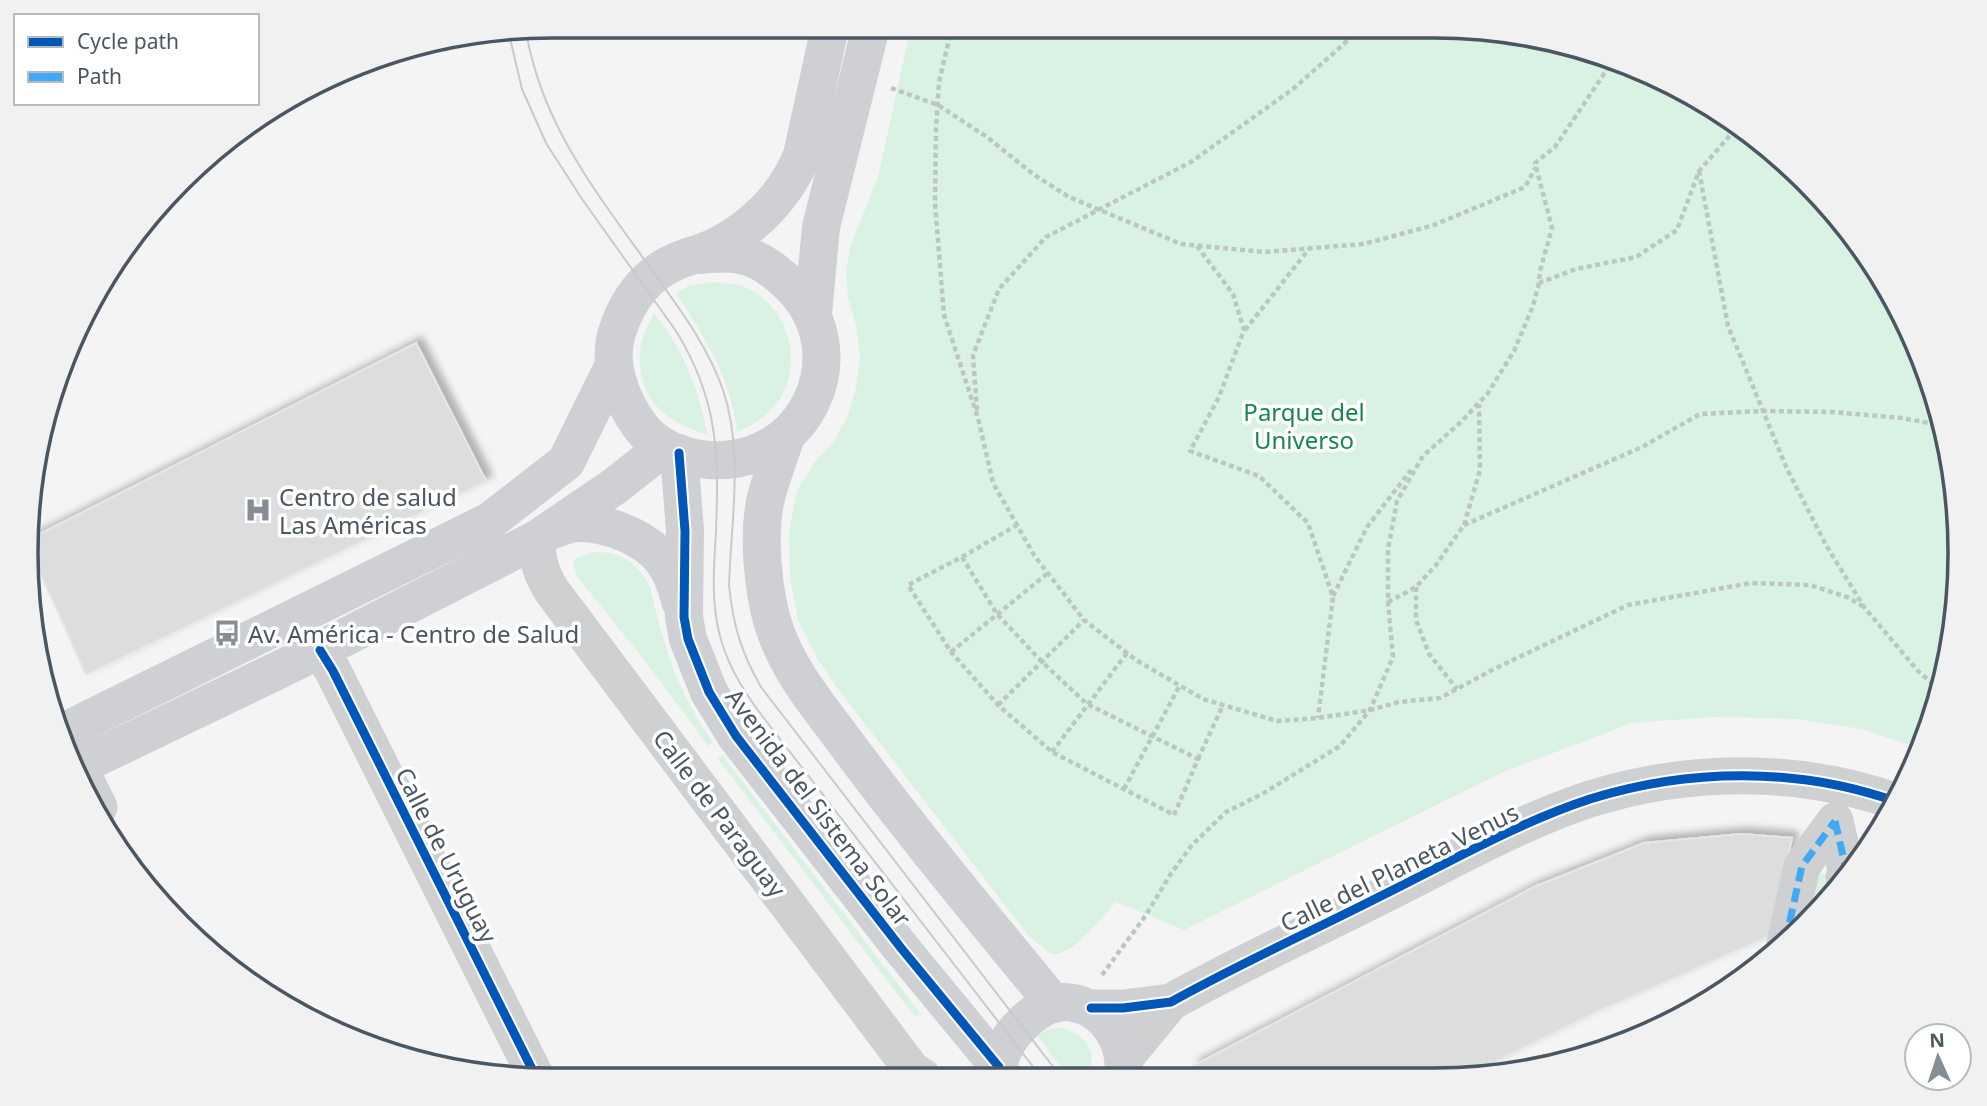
<svg xmlns="http://www.w3.org/2000/svg" width="1987" height="1106" viewBox="0 0 1987 1106" font-family="'Noto Sans',sans-serif">
<style>
.green{fill:#d9f2e3}
.building{fill:#ddddde;stroke:#e5e6e7;stroke-width:2;filter:url(#shadow)}
.lines{fill:none;stroke-linecap:round;stroke-linejoin:round}
.path{stroke:#bcc7c4;stroke-width:4.5;stroke-dasharray:5 3.5;stroke-linecap:butt}
.street{stroke:#ced0d2;stroke-width:37}
.secondary{stroke:#ced0d4;stroke-width:38}
.tram{stroke:#c9cacc;stroke-width:2}
.quiet{stroke:#3fa9f5;stroke-width:7;stroke-dasharray:14 7;stroke-linecap:butt}
.cycleway-casing{stroke:#fff;stroke-width:13}
.cycleway{stroke:#0057b8;stroke-width:9}
.labels{text-anchor:middle;dominant-baseline:central;stroke-width:7;stroke-linejoin:round;paint-order:stroke}
.park-label{font-size:24px;fill:#17864f;stroke:#fff}
.poi-label{font-size:24px;fill:#4a5661;stroke:#fff;text-anchor:start}
.street-label{font-size:24px;fill:#4a5661;stroke:#fff}
.rim{fill:none;stroke:#4a5661;stroke-width:3.5}
</style>
<defs>
<filter id="shadow"><feDropShadow dx="6" dy="-6" stdDeviation="3.5" flood-color="#0004"/></filter>
</defs>
<rect width="100%" height="100%" fill="#f4f4f4"/>
<g class="green">
<path d="M911,27H1468L1603,54L1698,97L1782,157L1852,233L1907,320L1943,417L1960,519L1956,622L1933,723L1921,749L1862,729L1796,719L1714,717L1632,723L1501,773L1184,930L1116,902C1102,917 1073,957 1051,954L1028,935L838,689L818,660L798,620L790,576L789,530L797,491L814,463L832,444L847,418L856,388L860,356L856,325L848,298L846,272L851,244L878,177Z"/>
<path d="M713,282C721,283 731,283 739,285C792,302 809,374 769,412C760,421 748,427 737,432C732,379 704,336 676,293L689,286Z"/>
<path d="M654,313C683,349 699,389 707,434C668,424 637,399 640,354C640,339 648,326 654,313Z"/>
<path d="M594,552C622,552 637,562 650,587C664,647 677,691 713,742L708,746L649,666L577,576L573,564L576,558Z"/>
<path d="M722,755L921,1014L915,1017L718,759Z"/>
<path d="M1807,870L1838,877L1836,887L1822,906L1801,901Z"/>
<path d="M1063,1028C1086,1035 1098,1052 1088,1077H1068L1036,1034L1049,1029Z"/>
</g>
<g class="building">
<path d="M416,343L486,481L86,675L31,553L32,538Z"/>
<path d="M1741,834L1792,838L1770,936L1596,1012L1468,1075L1198,1076L1193,1066L1534,887L1644,843Z"/>
</g>
<g class="lines">
<g class="path">
<path d="M952,27L939,82L936,128L935,203L944,315L978,418L993,483L1034,555L1084,620L1136,660L1203,699L1277,721L1318,718L1370,710L1399,702L1440,698L1494,669L1628,605L1751,583L1810,585L1847,597L1864,607"/>
<path d="M1614,59L1555,147L1535,163L1552,228L1540,271L1539,283L1576,269L1636,257L1677,230L1699,171L1738,126"/>
<path d="M891,88L938,105L987,137L1033,174L1069,197L1181,244L1264,252L1364,244L1434,225L1525,187L1536,167"/>
<path d="M1761,142L1767,149L1781,157"/>
<path d="M1699,171L1728,326L1787,469L1826,545L1864,607L1918,671L1940,690"/>
<path d="M1197,246L1233,294L1244,330L1219,397L1190,451L1259,476L1308,523L1333,597L1318,718"/>
<path d="M1245,330L1309,249"/>
<path d="M977,410L973,355L999,289L1046,237L1191,162L1293,89L1345,43L1356,27"/>
<path d="M1464,525L1642,447L1700,414L1762,411L1832,412L1902,418L1944,426"/>
<path d="M962,557L997,614L1042,662L1087,704L1198,759L1174,815L1052,752L998,705L951,652L908,585Z"/>
<path d="M962,557L1017,525"/>
<path d="M1416,587V620L1429,654L1457,689"/>
<path d="M1333,596L1367,527L1411,470"/>
<path d="M1388,602L1416,587L1436,565L1464,525L1480,470L1479,404"/>
<path d="M951,652L1048,573"/>
<path d="M998,705L1084,620"/>
<path d="M1052,752L1127,653"/>
<path d="M1198,759L1223,705"/>
<path d="M1124,789L1180,685"/>
<path d="M1102,975L1146,915L1170,875L1192,845L1226,812L1262,794L1340,746L1370,710L1393,657L1388,602V549L1397,501L1423,456L1461,422L1488,393L1514,351L1533,306L1539,283"/>
</g>
<g class="street">
<path d="M537,539C537,560 541,574 552,591L912,1070L923,1077"/>
<path d="M320,650L333,671L537,1079"/>
<path d="M65,740L99,807"/>
<path d="M1835,821L1846,869L1844,877"/>
<path d="M1785,943L1802,866L1835,821"/>
<path d="M1091,1008H1123L1171,1002C1239,964 1310,932 1379,897C1448,863 1517,823 1590,799C1689,768 1799,767 1897,802"/>
<path d="M1125,1058L1171,1002"/>
</g>
<g class="secondary">
<path d="M697,255C713,254 729,251 745,256C762,260 776,272 789,284C860,352 806,467 709,460C683,458 656,448 640,426C621,400 607,364 617,332C627,301 646,274 677,261C690,255 704,253 717,246C754,228 787,194 802,155L830,27"/>
<path d="M813,314L821,227L871,27"/>
<path d="M786,436C779,458 770,480 765,502C758,537 763,590 773,624C788,672 822,710 851,750C916,837 985,920 1054,1004"/>
<path d="M679,453L685,531L684,617L688,639L709,692L736,736L901,948L999,1067"/>
<path d="M552,530C561,527 571,523 579,523C609,523 650,539 666,565C673,576 677,588 680,601"/>
<path d="M61,733L490,521L566,462L614,365"/>
<path d="M75,768L320,650L537,539L615,486L663,448"/>
<path d="M998,1077C999,1068 999,1059 1003,1051C1012,1030 1040,1002 1064,1002C1103,1003 1128,1040 1123,1077"/>
</g>
<g class="tram">
<path d="M526,31C542,128 601,198 656,276C682,312 708,347 723,390C744,452 731,521 729,585C733,625 741,652 761,687L1061,1077"/>
<path d="M509,34L522,89L546,143L582,199L676,331C718,399 719,453 716,531C714,565 711,599 719,632C726,663 743,691 763,717L1041,1077"/>
</g>
<g class="quiet">
<path d="M1835,821L1846,869L1844,877"/>
<path d="M1785,943L1802,866L1835,821"/>
</g>
<g class="cycleway-casing">
<g id="cycleway">
<path d="M679,453L685,531L684,617L688,639L709,692L736,736L901,948L999,1067"/>
<path d="M320,650L333,671L537,1079"/>
<path d="M1091,1008H1123L1171,1002C1239,964 1310,932 1379,897C1448,863 1517,823 1590,799C1689,768 1799,767 1897,802"/>
</g>
</g>
<use href="#cycleway" class="cycleway"/>
</g>
<defs>
<g id="hospital-bare" transform="scale(2.1)"><path d="M-5-5h3v3.5h4V-5h3V5h-3V1.5h-4V5h-3Z" fill="#868d94" stroke="#fff" stroke-width="2.5" paint-order="stroke"/></g>
<g id="bus-bare" transform="scale(2.1)"><path d="M-5-6H5V4H4V6H2V4H-2V6H-4V4H-5ZM-3.5-4V0h7V-4ZM-3.5 1.2v1.5H-2V1.2ZM2 1.2v1.5H3.5V1.2Z" fill="#868d94" stroke="#fff" stroke-width="2.5" paint-order="stroke"/></g>
</defs>
<g fill-rule="evenodd">
<use href="#hospital-bare" x="258" y="510"/>
<use href="#bus-bare" x="227" y="633"/>
</g>
<g class="labels">
<g class="park-label">
<text x="1304" y="411">Parque del<tspan x="1304" dy="28">Universo</tspan></text>
</g>
<g class="poi-label">
<text x="279" y="496">Centro de salud<tspan x="279" dy="28">Las Américas</tspan></text>
<text x="248" y="633">Av. América - Centro de Salud</text>
</g>
<g class="street-label">
<text transform="translate(819 807) rotate(53)">Avenida del Sistema Solar</text>
<text transform="translate(720 813) rotate(53)">Calle de Paraguay</text>
<text transform="translate(447 855) rotate(63)">Calle de Uruguay</text>
<text transform="translate(1399 867) rotate(-26)">Calle del Planeta Venus</text>
</g>
</g>
<path d="M0 0H1987V1106H0ZM552 38H1434A514 514 0 0 1 1948 552V554A514 514 0 0 1 1434 1068H552A514 514 0 0 1 38 554V552A514 514 0 0 1 552 38Z" fill="#f1f1f2" fill-rule="evenodd"/>
<path class="rim" d="M552 38H1434A514 514 0 0 1 1948 552V554A514 514 0 0 1 1434 1068H552A514 514 0 0 1 38 554V552A514 514 0 0 1 552 38Z"/>
<rect x="14" y="14" width="245" height="91" fill="#ffffff" stroke="#b7bbc0" stroke-width="2"/>
<rect x="28" y="37" width="35" height="10" fill="#0057b8" stroke="#b7bbc0" stroke-width="2"/>
<text x="77" y="49" font-size="21" fill="#4a5661">Cycle path</text>
<rect x="28" y="72" width="35" height="10" fill="#3fa9f5" stroke="#b7bbc0" stroke-width="2"/>
<text x="77" y="84" font-size="21" fill="#4a5661">Path</text>
<g transform="translate(1938 1057) rotate(357)"><circle r="33" fill="#ffffff" stroke="#b7bbc0" stroke-width="2"/>
<path d="M0-5L12 26L0 18L-12 26Z" fill="#868d94"/>
<text y="-10" font-size="19" font-weight="bold" text-anchor="middle" fill="#4a5661">N</text>
</g>
</svg>
